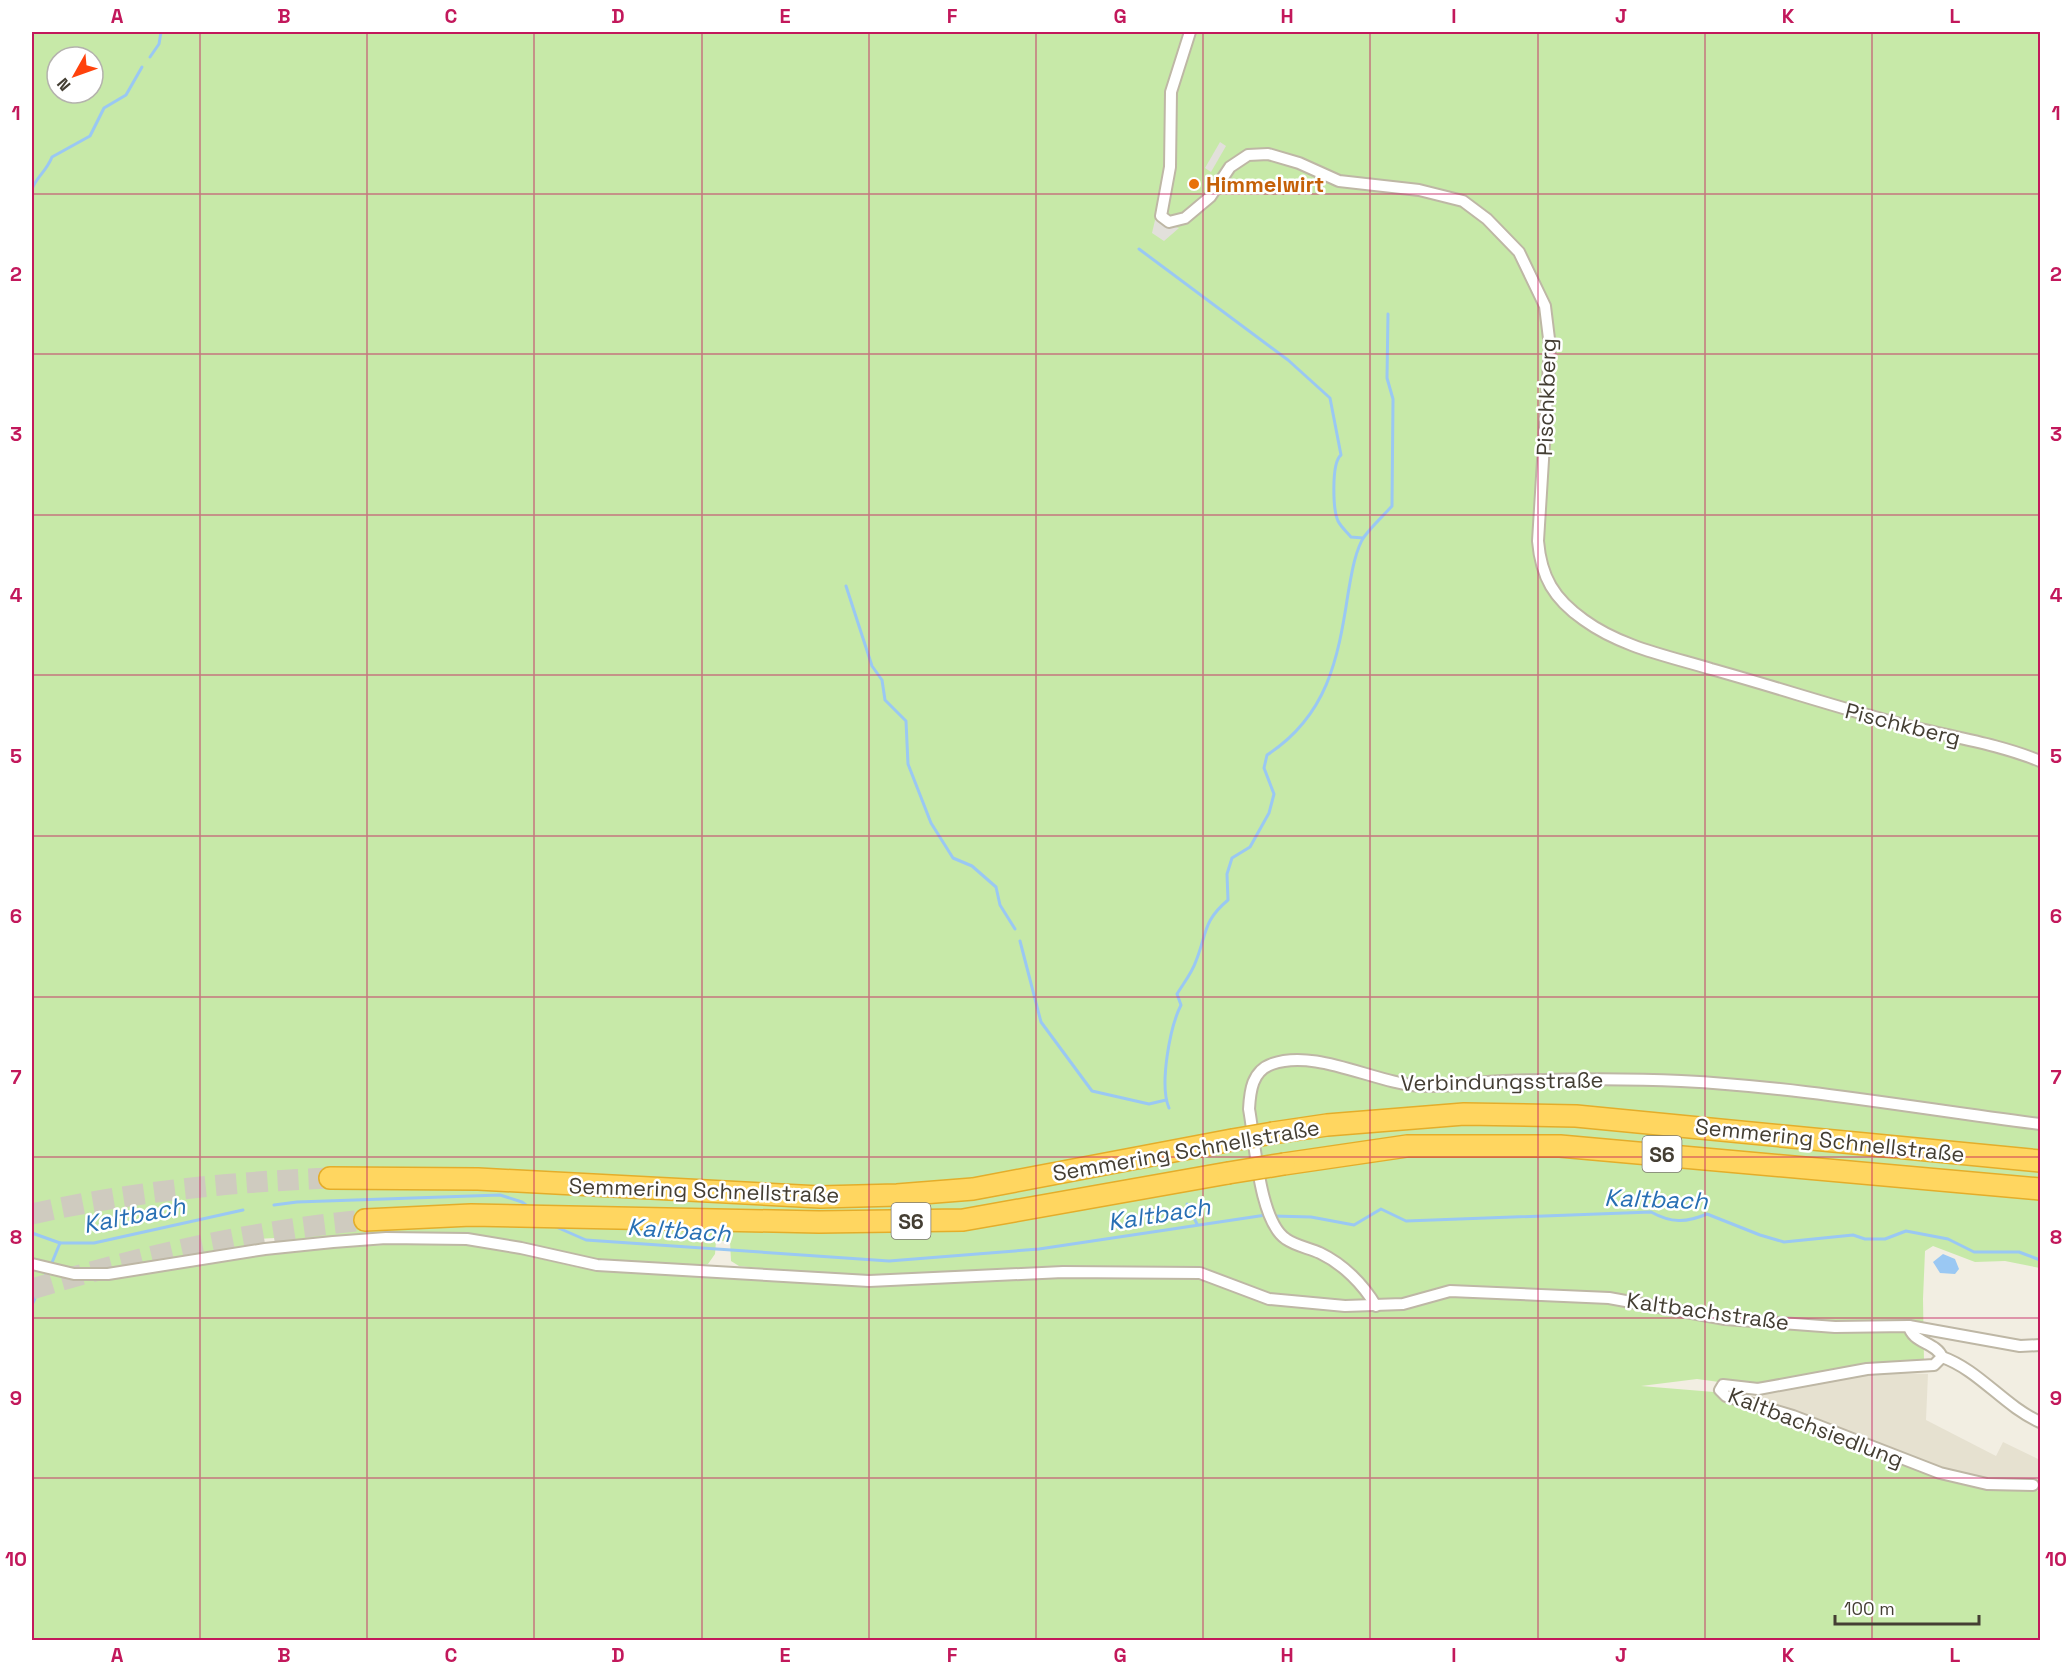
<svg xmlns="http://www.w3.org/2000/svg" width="2072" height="1672" viewBox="0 0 2072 1672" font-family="'Space Grotesk',sans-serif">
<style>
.residential{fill:#e6e1d0}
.green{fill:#c7e9a8;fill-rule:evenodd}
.parking{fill:#e2e0db}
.water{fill:#9ac8f3}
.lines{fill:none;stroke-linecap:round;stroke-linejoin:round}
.stream{stroke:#9ac8f3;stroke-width:3}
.motorway-tunnel{stroke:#cfcbbf;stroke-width:21;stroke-dasharray:21 10;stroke-linecap:butt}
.minor-casing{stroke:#beb7a5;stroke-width:14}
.motorway-casing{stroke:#e4ad2a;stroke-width:24}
.minor{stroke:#fff;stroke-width:10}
.motorway{stroke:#ffd660;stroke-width:21}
.motorway-bridge-casing{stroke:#e4ad2a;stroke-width:24;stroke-linecap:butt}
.motorway-bridge{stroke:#ffd660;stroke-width:21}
.grid{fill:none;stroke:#c2185b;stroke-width:1.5;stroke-opacity:0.55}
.food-dot{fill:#e8710a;stroke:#fff;stroke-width:2}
.labels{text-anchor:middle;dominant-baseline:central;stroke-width:5;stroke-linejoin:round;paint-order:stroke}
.shield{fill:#fff;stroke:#7c7870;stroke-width:1.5}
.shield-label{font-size:21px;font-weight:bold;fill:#443e33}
.food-label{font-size:22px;font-weight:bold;fill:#c56008;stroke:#fff;text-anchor:start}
.street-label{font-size:22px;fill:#443e33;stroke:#fff}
.water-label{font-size:24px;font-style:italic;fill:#286fb4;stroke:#fff}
.neatline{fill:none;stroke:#c2185b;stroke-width:2}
.grid-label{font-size:20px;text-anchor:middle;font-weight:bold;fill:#c2185b}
</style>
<rect width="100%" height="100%" fill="#f2eee2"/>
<path class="residential" d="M1870,1372L1928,1374L1926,1420L1996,1456L2003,1442L2040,1460V1491L1963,1485L1865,1447L1761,1413L1754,1400L1758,1393Z"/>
<path class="green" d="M32,32H2040V1268L2005,1261L1975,1262L1933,1246L1925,1251L1923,1299L1924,1362L1749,1386L1697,1379L1641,1386L1714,1392L1761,1413L1865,1447L1963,1485L2040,1491V1640H32ZM57,57H93V93H57ZM419,1233L458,1235L584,1259L693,1267L708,1264L715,1254L716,1241H730L731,1261L739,1266L830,1275L968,1280L900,1286L821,1284L580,1268L493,1248L440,1243L358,1246L243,1256L166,1271L112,1277L250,1246L257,1239L275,1238L290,1243L354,1236Z"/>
<g class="parking">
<path d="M1220,142L1226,146L1211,172L1205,168Z"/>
<path d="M1156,216L1167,225L1179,228L1164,241L1152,233Z"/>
</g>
<path class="water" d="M1943,1254L1955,1259L1959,1269L1955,1274L1940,1273L1933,1262Z"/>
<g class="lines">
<g class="stream">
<path d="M150,57L159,44L161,32"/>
<path d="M32,189C37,176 46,172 52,157L90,136L104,108L126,95L142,67"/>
<path d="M1139,249L1288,360L1330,398L1341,455C1331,463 1333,510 1338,521C1341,527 1347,532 1351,537L1363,538"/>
<path d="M846,586L872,666L882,680L885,700L906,721L908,764L931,823L953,858L972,866L996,887L1000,905L1015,929"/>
<path d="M1020,941L1041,1022L1092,1091L1149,1104L1166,1100"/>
<path d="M1169,1108C1159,1085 1170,1027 1181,1005L1177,994C1183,984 1192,973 1196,961C1207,933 1203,921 1228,900L1227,874L1232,858L1250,847L1269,813L1274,794L1264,768L1267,755C1327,716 1338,660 1348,594C1351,577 1355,550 1364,537C1372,526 1383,516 1392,506L1393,399L1387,378L1388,314"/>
<path d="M1187,1204L1197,1224"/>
<path d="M274,1205L297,1202L500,1195L522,1202L530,1208"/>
<path d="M1273,1216L1311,1217L1354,1225L1381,1209L1406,1221L1651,1212C1671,1223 1686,1223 1707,1214L1760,1235L1784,1242L1853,1235L1865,1239H1885L1906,1231L1948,1239L1974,1252H2019L2040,1260"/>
<path d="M554,1226L586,1240L889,1261L1039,1249L1266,1215"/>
<path d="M32,1233L60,1243H94L243,1210"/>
<path d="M51,1265L60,1243"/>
<path d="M32,1305L47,1272"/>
</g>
<g class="motorway-tunnel">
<path d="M32,1214C129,1192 230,1182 330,1178"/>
<path d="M32,1289C141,1256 251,1231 365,1220"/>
</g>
<g class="minor-casing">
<g id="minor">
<path d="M1190,32L1171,92L1170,167L1161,216L1169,222L1185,218L1210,197L1230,167L1248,155L1268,154L1299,163L1339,181L1419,190L1463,201L1487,219L1519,252L1545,306L1550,347L1538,541C1541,577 1554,599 1584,620C1621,647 1668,656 1711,669C1776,687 1839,708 1904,725C1950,737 1996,743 2040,761"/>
<path d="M32,1264L74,1274H108L265,1249L333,1242L386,1238L467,1239L521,1248L597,1265L869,1281L1063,1272L1200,1273L1269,1299L1345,1306L1403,1304L1450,1291L1609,1298L1725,1319L1835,1327L1909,1326L2020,1346L2040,1345"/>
<path d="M1376,1306C1363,1284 1343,1264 1320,1253C1309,1248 1296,1246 1286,1239C1259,1221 1255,1141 1249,1109C1250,1091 1252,1071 1272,1064C1316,1048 1376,1084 1422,1086C1449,1087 1477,1082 1504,1081C1563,1079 1622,1078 1681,1081C1801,1087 1921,1109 2040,1124"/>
<path d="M1909,1326C1912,1343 1936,1342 1942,1357L1934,1365L1867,1369L1758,1389L1723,1385L1720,1390L1726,1396L1793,1416L1940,1473L1987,1484L2033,1485"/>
<path d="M1942,1357C1979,1370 2004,1406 2040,1422"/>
</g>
</g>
<g class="motorway-casing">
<g id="motorway">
<path d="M1273,1133L1327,1125L1464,1114L1576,1116L2040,1161"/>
<path d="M1284,1164L1407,1146H1560L2040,1189"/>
<path d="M330,1178L478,1179L820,1197L897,1195L973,1189L1232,1140"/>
<path d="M365,1220L471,1215L819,1222L963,1220L1228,1173"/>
</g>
</g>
<use href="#minor" class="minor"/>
<use href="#motorway" class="motorway"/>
<g class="motorway-bridge-casing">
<g id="motorway-bridge">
<path d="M1232,1140L1273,1133"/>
<path d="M1228,1173L1284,1164"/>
</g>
</g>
<use href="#motorway-bridge" class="motorway-bridge"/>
</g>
<path class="grid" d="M200,32V1640M367,32V1640M534,32V1640M702,32V1640M869,32V1640M1036,32V1640M1203,32V1640M1370,32V1640M1538,32V1640M1705,32V1640M1872,32V1640M32,194H2040M32,354H2040M32,515H2040M32,675H2040M32,836H2040M32,997H2040M32,1157H2040M32,1318H2040M32,1478H2040"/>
<circle class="food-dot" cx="1194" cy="184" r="6"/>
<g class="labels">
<g class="shield">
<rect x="1642.5" y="1136" width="39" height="36" rx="4.5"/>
<rect x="891.5" y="1203" width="39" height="36" rx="4.5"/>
</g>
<g class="shield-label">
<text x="1662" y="1154">S6</text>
<text x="911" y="1221">S6</text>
</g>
<g class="food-label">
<text x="1206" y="184">Himmelwirt</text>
</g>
<g class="street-label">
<text transform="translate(1546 397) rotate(-88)">Pischkberg</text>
<text transform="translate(1903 724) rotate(14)">Pischkberg</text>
<text transform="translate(1502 1081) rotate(-1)">Verbindungsstraße</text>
<text transform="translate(1830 1140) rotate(6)">Semmering Schnellstraße</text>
<text transform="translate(1186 1150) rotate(-10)">Semmering Schnellstraße</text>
<text transform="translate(704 1190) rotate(2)">Semmering Schnellstraße</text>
<text transform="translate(1708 1311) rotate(8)">Kaltbachstraße</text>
<text transform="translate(1816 1427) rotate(21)">Kaltbachsiedlung</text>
</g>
<g class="water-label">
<text transform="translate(1656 1199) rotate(2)">Kaltbach</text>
<text transform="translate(1159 1214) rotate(-9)">Kaltbach</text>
<text transform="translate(134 1215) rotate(-11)">Kaltbach</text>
<text transform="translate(679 1230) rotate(4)">Kaltbach</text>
</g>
</g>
<rect width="2072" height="1672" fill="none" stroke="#ffffff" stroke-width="66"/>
<g transform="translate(75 75) rotate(230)"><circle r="28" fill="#ffffff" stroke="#b4b2ad" stroke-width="1.5"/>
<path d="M0-4.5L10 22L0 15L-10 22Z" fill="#ff420c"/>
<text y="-9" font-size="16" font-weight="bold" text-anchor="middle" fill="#443e33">N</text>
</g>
<path d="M1835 1615v9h144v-9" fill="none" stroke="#443e33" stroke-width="3"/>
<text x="1844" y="1615" font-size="18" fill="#443e33" stroke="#ffffff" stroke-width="4.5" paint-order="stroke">100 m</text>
<rect x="33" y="33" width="2006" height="1606" class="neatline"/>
<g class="grid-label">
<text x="117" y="23">A</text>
<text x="284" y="23">B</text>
<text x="451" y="23">C</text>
<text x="618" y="23">D</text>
<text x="785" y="23">E</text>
<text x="952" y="23">F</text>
<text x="1120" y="23">G</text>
<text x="1287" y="23">H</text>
<text x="1454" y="23">I</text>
<text x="1621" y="23">J</text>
<text x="1788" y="23">K</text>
<text x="1955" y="23">L</text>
<text x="16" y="120">1</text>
<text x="2056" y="120">1</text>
<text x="16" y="281">2</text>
<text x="2056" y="281">2</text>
<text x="16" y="441">3</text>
<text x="2056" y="441">3</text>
<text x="16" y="602">4</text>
<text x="2056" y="602">4</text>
<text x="16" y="763">5</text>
<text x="2056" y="763">5</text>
<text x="16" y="923">6</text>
<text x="2056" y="923">6</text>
<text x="16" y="1084">7</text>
<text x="2056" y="1084">7</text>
<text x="16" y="1244">8</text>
<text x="2056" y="1244">8</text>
<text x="16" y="1405">9</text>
<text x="2056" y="1405">9</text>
<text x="16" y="1566">10</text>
<text x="2056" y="1566">10</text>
<text x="117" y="1662">A</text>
<text x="284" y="1662">B</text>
<text x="451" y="1662">C</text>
<text x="618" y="1662">D</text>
<text x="785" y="1662">E</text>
<text x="952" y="1662">F</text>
<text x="1120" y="1662">G</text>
<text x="1287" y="1662">H</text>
<text x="1454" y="1662">I</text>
<text x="1621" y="1662">J</text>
<text x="1788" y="1662">K</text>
<text x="1955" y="1662">L</text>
</g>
</svg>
